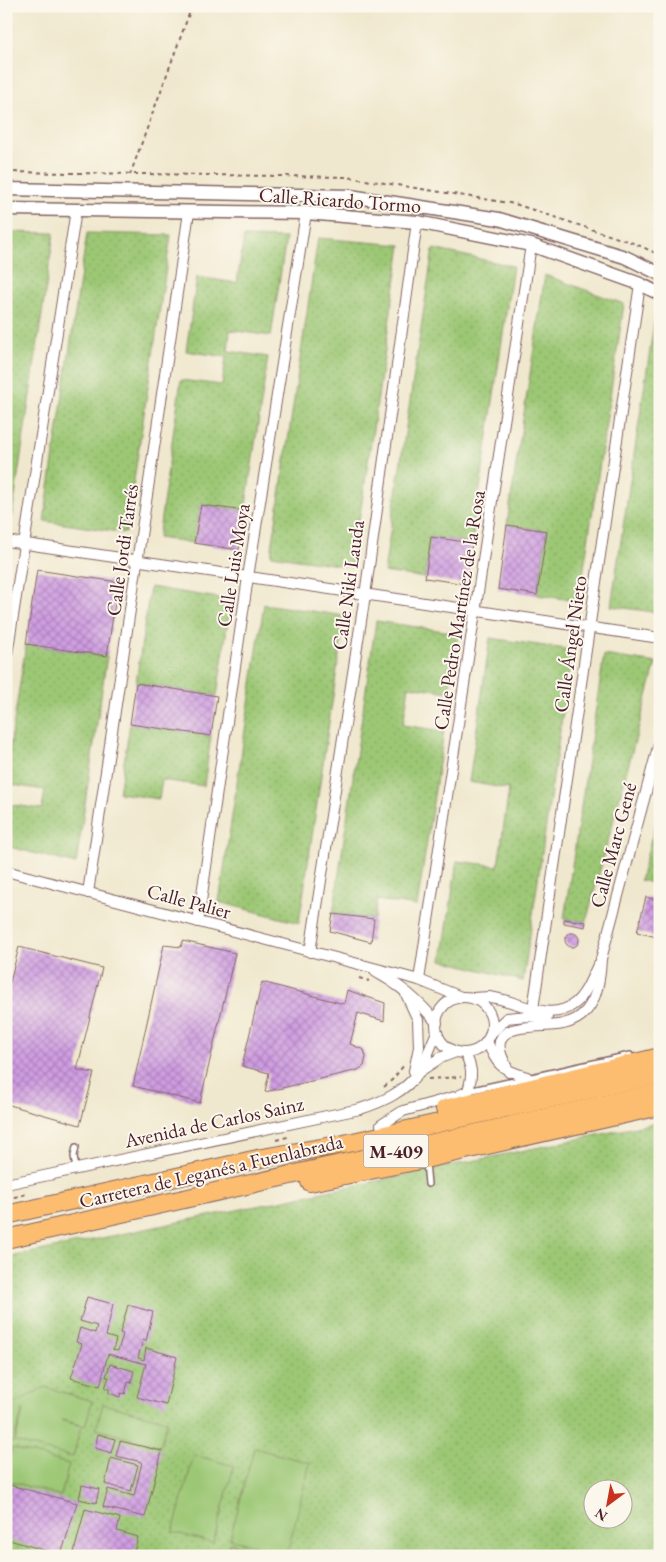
<svg xmlns="http://www.w3.org/2000/svg" width="666" height="1562" viewBox="0 0 666 1562" font-family="'EB Garamond',serif">
<style>
.grass{fill:url(#grass-dots);stroke:#737350;fill-rule:evenodd}
.garden{fill:#9cc774;stroke:#737350}
.building{fill:url(#building-cross-hatch)}
.lines{fill:none;stroke-linecap:round;stroke-linejoin:round}
.service-casing{stroke:#846564;stroke-width:8}
.minor-casing{stroke:#846564;stroke-width:12}
.tertiary-casing{stroke:#846564;stroke-width:15}
.trunk-casing{stroke:#846564;stroke-width:20}
.path{stroke:#846564;stroke-width:2;stroke-dasharray:4 4;stroke-linecap:butt}
.service{stroke:#fff;stroke-width:5}
.minor{stroke:#fff;stroke-width:10}
.tertiary{stroke:#fff;stroke-width:12}
.trunk{stroke:#fcbd6f;stroke-width:18}
.labels{text-anchor:middle;dominant-baseline:central;stroke-width:4;stroke-linejoin:round;paint-order:stroke}
.shield{fill:#fbf7ec;stroke:#7f6065;stroke-width:1}
.shield-label{font-size:19px;font-weight:bold;fill:#4a1f2b}
.street-label{font-size:20px;fill:#4a1f2b;stroke:#fbf7ec}
</style>
<defs>
<pattern id="grass-dots" width="8" height="8" patternUnits="userSpaceOnUse" patternTransform="scale(1.25)"><rect width="8" height="8" fill="#9cc774"/><path d="M2 2h.1M6 6h.1" fill="none" stroke="#88aa65" stroke-width="1.8" stroke-linecap="round"/></pattern>
<pattern id="building-cross-hatch" width="8" height="8" patternUnits="userSpaceOnUse" patternTransform="scale(1.25)"><rect width="8" height="8" fill="#cf9de2"/><path d="M0 0l8 8M0 8l8-8" fill="none" stroke="#aa7fb7"/></pattern>
</defs>
<rect width="100%" height="100%" fill="#fbf7ec"/>
<filter id="ink" filterUnits="userSpaceOnUse"><feTurbulence type="fractalNoise" baseFrequency=".02" numOctaves="2"/><feDisplacementMap in="SourceGraphic" scale="10" xChannelSelector="R" yChannelSelector="G"/><feConvolveMatrix kernelMatrix="1 2 1 2 8 2 1 2 1" color-interpolation-filters="sRGB"/></filter>
<filter id="wash" filterUnits="userSpaceOnUse"><feTurbulence type="fractalNoise" baseFrequency=".0096" numOctaves="4" result="noise"/><feDisplacementMap in="SourceGraphic" scale="20" xChannelSelector="R" yChannelSelector="G"/><feGaussianBlur stdDeviation="1.12" result="paint"/><feColorMatrix in="noise" values="0 0 0 0 0 0 0 0 0 0 0 0 0 0 0 0 0 1.4 0 .05"/><feComposite in="paint" operator="in"/></filter>
<g filter="url(#wash)">
<rect width="100%" height="100%" fill="#f0e8ce"/>
<g class="grass">
<path d="M6,232L54,233L12,516L6,515Z"/>
<path d="M87,233L171,235L126,533L44,521Z"/>
<path d="M244,237L286,238L271,336L230,330L228,351L268,357L245,511L201,505L194,543L158,538L181,380L222,385L226,357L186,351L197,277L237,283Z"/>
<path d="M318,238L401,245L352,567L271,555Z"/>
<path d="M433,249L513,266L472,543L431,537L425,578L384,572Z"/>
<path d="M545,275L624,304L579,601L537,595L547,531L507,525Z"/>
<path d="M655,317L660,320V613L611,606Z"/>
<path d="M150,587L231,600L217,696L136,683Z"/>
<path d="M264,604L345,616L299,923L219,902Z"/>
<path d="M376,621L458,633L449,692L409,686L403,725L444,731L417,906L377,900L374,919L333,914Z"/>
<path d="M490,638L572,650L523,981L442,960L457,861L498,866L509,789L469,782Z"/>
<path d="M26,644L107,656L76,864L6,846V804L42,809L45,790L6,784V773Z"/>
<path d="M604,655L656,663L586,922L564,919Z"/>
<path d="M130,724L211,736L204,786L162,780L159,799L119,793Z"/>
<path d="M659,811H660V885L640,880Z"/>
<path d="M660,1122V1556H6V1258ZM594,1490H624V1520H594Z"/>
</g>
<g class="garden">
<path d="M45,1387L92,1401L85,1426L61,1420L81,1426L73,1457L15,1442L23,1410L13,1442L6,1440V1408Z"/>
<path d="M103,1404L167,1421L160,1447L96,1429Z"/>
<path d="M12,1448L69,1464L61,1496L6,1480V1469Z"/>
<path d="M254,1448L310,1463L287,1554L230,1539Z"/>
<path d="M194,1455L234,1466L213,1543L173,1532Z"/>
<path d="M230,1543L271,1554L270,1556H226Z"/>
</g>
<g id="blocks">
<g class="building">
<path d="M201,505L245,511L239,550L194,543Z"/>
<path d="M507,525L547,531L537,595L498,589Z"/>
<path d="M431,537L472,543L466,584L425,578Z"/>
<path d="M37,570L118,582L107,656L26,644Z"/>
<path d="M136,683L217,696L211,736L130,724Z"/>
<path d="M646,897L660,901V938L637,932Z"/>
<path d="M333,914L374,919L371,942L330,931Z"/>
<path d="M564,919L586,922L585,927L564,923Z"/>
<circle cx="572" cy="940" r="7"/>
<path d="M183,941L235,953L200,1103L133,1086L164,945L181,947Z"/>
<path d="M19,947L102,968L77,1070L94,1073L80,1125L6,1104V997Z"/>
<path d="M262,982L344,1004L347,990L385,1003L384,1021L358,1013L350,1044L364,1050L366,1057L364,1066L358,1070L265,1092L269,1073L242,1066Z"/>
<path d="M87,1297L113,1304L106,1336L116,1339L113,1350L118,1351L123,1334L120,1333L128,1305L153,1312L146,1341L143,1340L138,1358L144,1360L146,1348L177,1357L166,1405L137,1397L146,1364L108,1354L100,1386L71,1378L82,1344L76,1342L80,1328L95,1333L97,1326L80,1321Z"/>
<path d="M110,1364L134,1371L131,1383L128,1382L125,1394L121,1393L120,1397L109,1393V1389L105,1388L109,1377H106Z"/>
<path d="M98,1434L115,1439L111,1453L95,1448Z"/>
<path d="M120,1441L162,1451L145,1517L103,1507L108,1489L134,1496L142,1462L116,1456Z"/>
<path d="M111,1458L138,1465L131,1491L105,1484Z"/>
<path d="M6,1484L77,1503L61,1555L6,1539Z"/>
<path d="M82,1485L99,1489L96,1503L79,1499Z"/>
<path d="M85,1509L120,1518L117,1531L138,1537L133,1556H73Z"/>
</g>
</g>
</g>
<g filter="url(#ink)">
<use href="#blocks" fill-opacity="0" stroke="#846564" stroke-width="1"/>
<g class="lines">
<g class="service-casing">
<g id="service">
<path d="M468,1091L630,1055"/>
<path d="M76,1147L74,1156L76,1169"/>
<path d="M426,1162L428,1184"/>
</g>
</g>
<g class="minor-casing">
<g id="minor">
<path d="M6,541L660,638"/>
<path d="M6,661L76,210"/>
<path d="M6,871L419,980L461,997"/>
<path d="M88,893L189,212"/>
<path d="M198,922L248,577L306,213"/>
<path d="M310,952L365,595L417,222"/>
<path d="M376,972C400,985 420,1002 437,1023"/>
<path d="M419,980L531,245"/>
<path d="M406,994L418,1020L419,1047L414,1071"/>
<circle cx="464" cy="1025" r="28"/>
<path d="M473,998C478,998 484,997 489,997C516,999 548,1024 574,1004C586,995 592,977 598,965"/>
<path d="M533,1009L640,284"/>
<path d="M491,1033L507,1018L527,1016L547,1018"/>
<path d="M487,1041C497,1066 501,1069 527,1077"/>
<path d="M420,1071L440,1058L456,1052"/>
<path d="M509,1072C506,1066 503,1060 501,1054C490,1019 545,1029 563,1024C572,1022 580,1018 586,1011C598,997 600,977 601,959L660,740"/>
<path d="M381,1125L403,1111L458,1096L468,1091C473,1074 472,1068 465,1053"/>
<path d="M6,1184L360,1109C382,1102 405,1092 419,1072C426,1060 431,1045 437,1032"/>
</g>
</g>
<g class="tertiary-casing">
<g id="tertiary">
<path d="M6,189L350,196L499,219L625,257L660,274"/>
<path d="M6,209L306,213L417,222L531,245L640,284L660,294"/>
</g>
</g>
<g class="trunk-casing">
<g id="trunk">
<path d="M445,1109L660,1057"/>
<path d="M310,1182L425,1159L660,1106"/>
<path d="M6,1215L262,1158L344,1144L660,1074"/>
<path d="M6,1239L660,1092"/>
</g>
</g>
<g class="path">
<path d="M6,172L347,177L515,204L636,244L660,255"/>
<path d="M130,175L192,6"/>
<path d="M359,978L369,981"/>
<path d="M428,1079L461,1077"/>
<path d="M384,1087L393,1079L404,1065"/>
<path d="M276,1140L291,1136"/>
<path d="M6,1199L27,1194"/>
</g>
<use href="#service" class="service"/>
<use href="#minor" class="minor"/>
<use href="#tertiary" class="tertiary"/>
<use href="#trunk" class="trunk"/>
</g>
</g>
<g class="labels">
<rect class="shield" x="363.5" y="1134.5" width="65" height="33" rx="4"/>
<g class="shield-label">
<text x="396" y="1151">M-409</text>
</g>
<g class="street-label">
<text transform="translate(340 200) rotate(4)">Calle Ricardo Tormo</text>
<text transform="translate(122 550) rotate(-82)">Calle Jordi Tarrés</text>
<text transform="translate(233 565) rotate(-81)">Calle Luis Moya</text>
<text transform="translate(348 585) rotate(-82)">Calle Niki Lauda</text>
<text transform="translate(459 610) rotate(-81)">Calle Pedro Martínez de la Rosa</text>
<text transform="translate(570 644) rotate(-82)">Calle Ángel Nieto</text>
<text transform="translate(613 845) rotate(-75)">Calle Marc Gené</text>
<text transform="translate(189 901) rotate(15)">Calle Palier</text>
<text transform="translate(214 1122) rotate(-12)">Avenida de Carlos Sainz</text>
<text transform="translate(211 1171) rotate(-13)">Carretera de Leganés a Fuenlabrada</text>
</g>
</g>
<rect width="666" height="1562" fill="none" stroke="#fbf7ec" stroke-width="25"/>
<g transform="translate(608 1504) rotate(212)"><circle r="24" fill="#fbf7ec" stroke="#b4a19f"/>
<path d="M0-4L9 19L0 12L-9 19Z" fill="#c8321e"/>
<text y="-8" font-size="14" font-weight="bold" text-anchor="middle" fill="#4a1f2b">N</text>
</g>
</svg>
